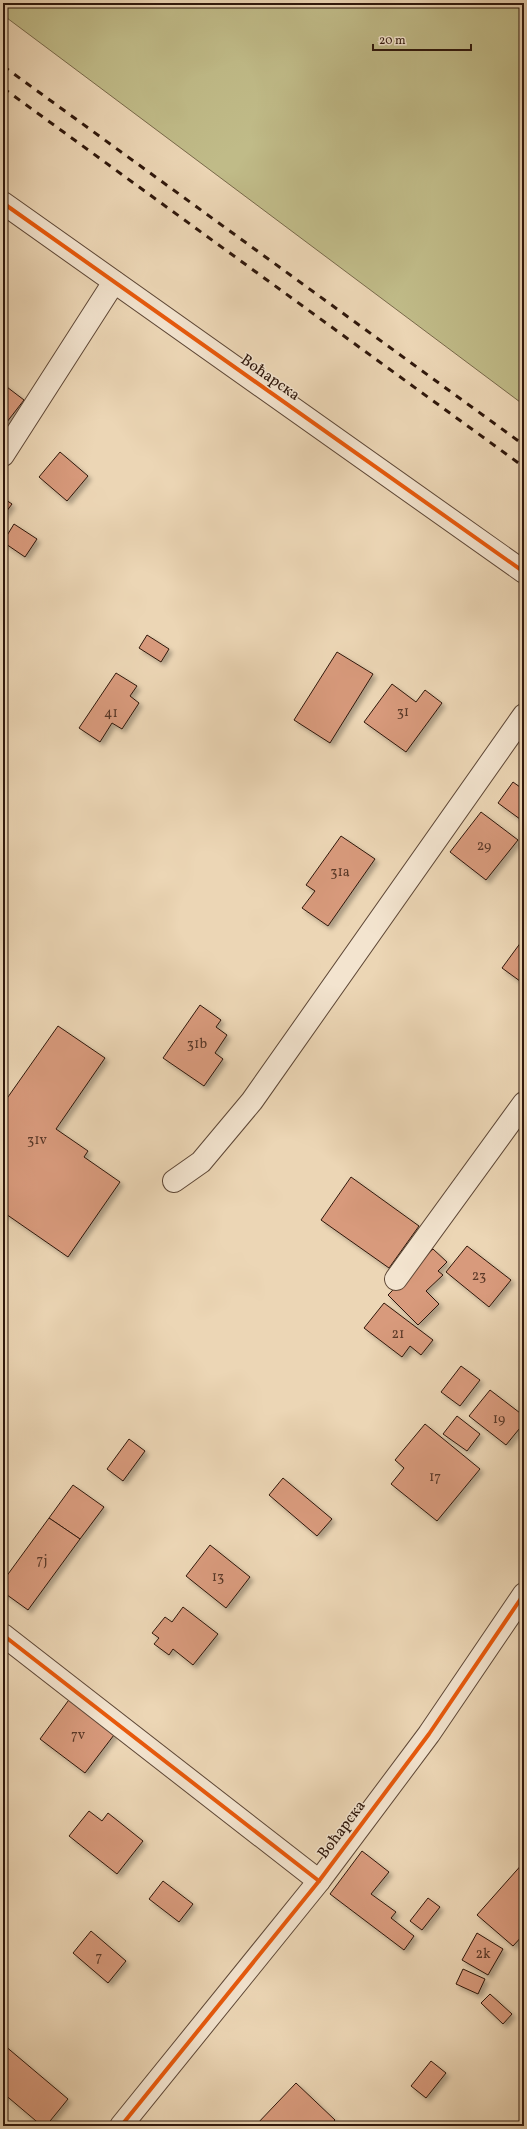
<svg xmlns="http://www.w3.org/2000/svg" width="527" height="2129" viewBox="0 0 527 2129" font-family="Vollkorn,serif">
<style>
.green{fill:#c0bb88;stroke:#78694a}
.building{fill:#d89a7c;stroke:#2f170b;filter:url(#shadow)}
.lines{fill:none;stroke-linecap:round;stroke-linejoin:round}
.minor-casing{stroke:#5e4736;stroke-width:24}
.minor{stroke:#f3e4cf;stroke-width:22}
.rail{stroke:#2f170b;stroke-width:3;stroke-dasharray:7 7;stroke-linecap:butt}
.cycleway-casing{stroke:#f3e4cf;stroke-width:6}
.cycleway{stroke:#e8590c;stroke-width:4}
.labels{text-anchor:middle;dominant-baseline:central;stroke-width:3;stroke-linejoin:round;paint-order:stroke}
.number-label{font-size:14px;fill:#593827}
.street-label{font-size:16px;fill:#2f170b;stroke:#f3e4cf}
</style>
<defs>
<filter id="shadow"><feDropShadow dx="3.5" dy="3.5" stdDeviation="2" flood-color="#0004"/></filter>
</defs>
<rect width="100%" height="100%" fill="#ecd6b5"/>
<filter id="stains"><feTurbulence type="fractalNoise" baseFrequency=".005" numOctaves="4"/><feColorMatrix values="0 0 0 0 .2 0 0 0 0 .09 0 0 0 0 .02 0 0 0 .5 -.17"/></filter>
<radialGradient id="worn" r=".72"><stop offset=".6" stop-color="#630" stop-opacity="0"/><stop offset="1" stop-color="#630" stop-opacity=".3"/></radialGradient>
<path class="green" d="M3,3H524V405L3,15Z"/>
<g class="building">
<path d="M3,384L24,400L3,427Z"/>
<path d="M60,452L88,476L67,501L39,477Z"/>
<path d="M3,498L12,504L3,516Z"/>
<path d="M14,524L37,539L25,557L3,542Z"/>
<path d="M147,635L169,649L161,662L139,648Z"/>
<path d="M337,652L373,674L330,743L294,720Z"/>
<path d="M116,673L137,686L130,696L139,703L122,729L112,723L100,742L79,728Z"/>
<path d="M392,684L416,702L425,690L442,703L406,752L364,722Z"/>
<path d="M513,782L524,790V798L521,802L524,804V822L498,803Z"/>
<path d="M481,812L518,840L486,880L450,852Z"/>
<path d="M341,836L375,859L328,926L302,908L315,891L306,885Z"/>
<path d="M524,938V984L502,968Z"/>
<path d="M200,1005L221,1020L216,1027L227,1035L215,1053L223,1059L204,1086L163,1058Z"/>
<path d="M58,1026L105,1058L56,1129L88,1151L84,1157L120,1182L68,1257L3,1212V1104Z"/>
<path d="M351,1177L419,1226L389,1268L321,1220Z"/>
<path d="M467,1246L511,1280L489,1307L446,1272Z"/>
<path d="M433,1249L447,1262L438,1271L443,1275L426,1291L439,1304L418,1325L388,1295Z"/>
<path d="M384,1303L433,1340L421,1355L410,1346L402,1357L364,1328Z"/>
<path d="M461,1366L480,1380L460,1406L441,1392Z"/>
<path d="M490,1390L524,1416V1423L506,1445L469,1416Z"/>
<path d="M457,1416L480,1434L467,1451L443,1434Z"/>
<path d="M425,1424L480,1469L437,1521L391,1484L404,1468L395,1460Z"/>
<path d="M129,1439L145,1451L123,1481L107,1469Z"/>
<path d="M283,1478L332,1519L317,1536L269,1495Z"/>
<path d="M73,1485L104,1507L80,1539L49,1518Z"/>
<path d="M49,1518L80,1539L28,1610L3,1592V1581Z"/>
<path d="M210,1545L250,1577L226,1608L186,1576Z"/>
<path d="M183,1607L218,1634L193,1665L173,1649L169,1655L154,1644L159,1638L152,1633L165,1617L172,1622Z"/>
<path d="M71,1697L117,1731L85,1773L40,1739Z"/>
<path d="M89,1811L102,1821L108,1813L143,1841L117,1874L69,1836Z"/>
<path d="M362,1851L389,1872L371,1894L396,1912L391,1918L414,1936L404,1950L330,1894Z"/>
<path d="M524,1862V1934L513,1946L477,1915Z"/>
<path d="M163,1881L193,1904L179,1922L149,1899Z"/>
<path d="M428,1898L440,1907L422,1930L410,1921Z"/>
<path d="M91,1931L126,1961L108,1983L73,1953Z"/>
<path d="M477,1933L503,1949L488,1975L462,1960Z"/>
<path d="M463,1969L485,1979L478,1994L456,1984Z"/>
<path d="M490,1994L512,2014L503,2024L481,2003Z"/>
<path d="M4,2045L68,2099L46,2126H42L3,2093Z"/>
<path d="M431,2061L446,2073L426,2098L411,2086Z"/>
<path d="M296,2083L335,2120L329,2126H258L256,2125Z"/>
</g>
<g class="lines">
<g class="minor-casing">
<g id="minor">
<path d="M3,203L524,572"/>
<path d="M3,455L114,282"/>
<path d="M174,1181L201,1162L252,1101L524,715"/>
<path d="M396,1279L524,1103"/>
<path d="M3,1635L319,1881"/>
<path d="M121,2126L319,1881L429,1734L524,1594"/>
</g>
</g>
<use href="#minor" class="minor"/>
<g class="rail">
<path d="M3,66L524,445"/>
<path d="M3,88L524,467"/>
</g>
<g class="cycleway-casing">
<g id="cycleway">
<path d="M3,203L524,572"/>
<path d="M3,1635L319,1881"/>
<path d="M121,2126L319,1881L429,1734L524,1594"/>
</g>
</g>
<use href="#cycleway" class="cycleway"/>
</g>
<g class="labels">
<g class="number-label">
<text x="403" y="712">31</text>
<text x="111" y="713">41</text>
<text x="484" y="846">29</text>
<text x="340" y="872">31a</text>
<text x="197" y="1044">31b</text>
<text x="37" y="1140">31v</text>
<text x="479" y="1276">23</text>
<text x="398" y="1334">21</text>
<text x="499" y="1419">19</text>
<text x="435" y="1477">17</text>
<text x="42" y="1560">7j</text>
<text x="218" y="1577">13</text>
<text x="78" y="1735">7v</text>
<text x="483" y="1954">2k</text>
<text x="99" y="1957">7</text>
</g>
<g class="street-label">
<text transform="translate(270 378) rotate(35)">Воћарска</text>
<text transform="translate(342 1830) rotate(-53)">Воћарска</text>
</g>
</g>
<rect width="527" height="2129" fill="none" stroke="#ecd6b5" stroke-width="16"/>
<rect x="4" y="4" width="519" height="2121" fill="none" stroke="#2f170b" stroke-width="2"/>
<rect x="8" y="8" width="511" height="2113" fill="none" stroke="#2f170b"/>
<path d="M373 44v6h98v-6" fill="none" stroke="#2f170b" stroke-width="2"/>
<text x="379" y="44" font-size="12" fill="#2f170b" stroke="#f3e4cf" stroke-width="3" paint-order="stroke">20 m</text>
<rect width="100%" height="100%" filter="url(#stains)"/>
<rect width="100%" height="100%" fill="url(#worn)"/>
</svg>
